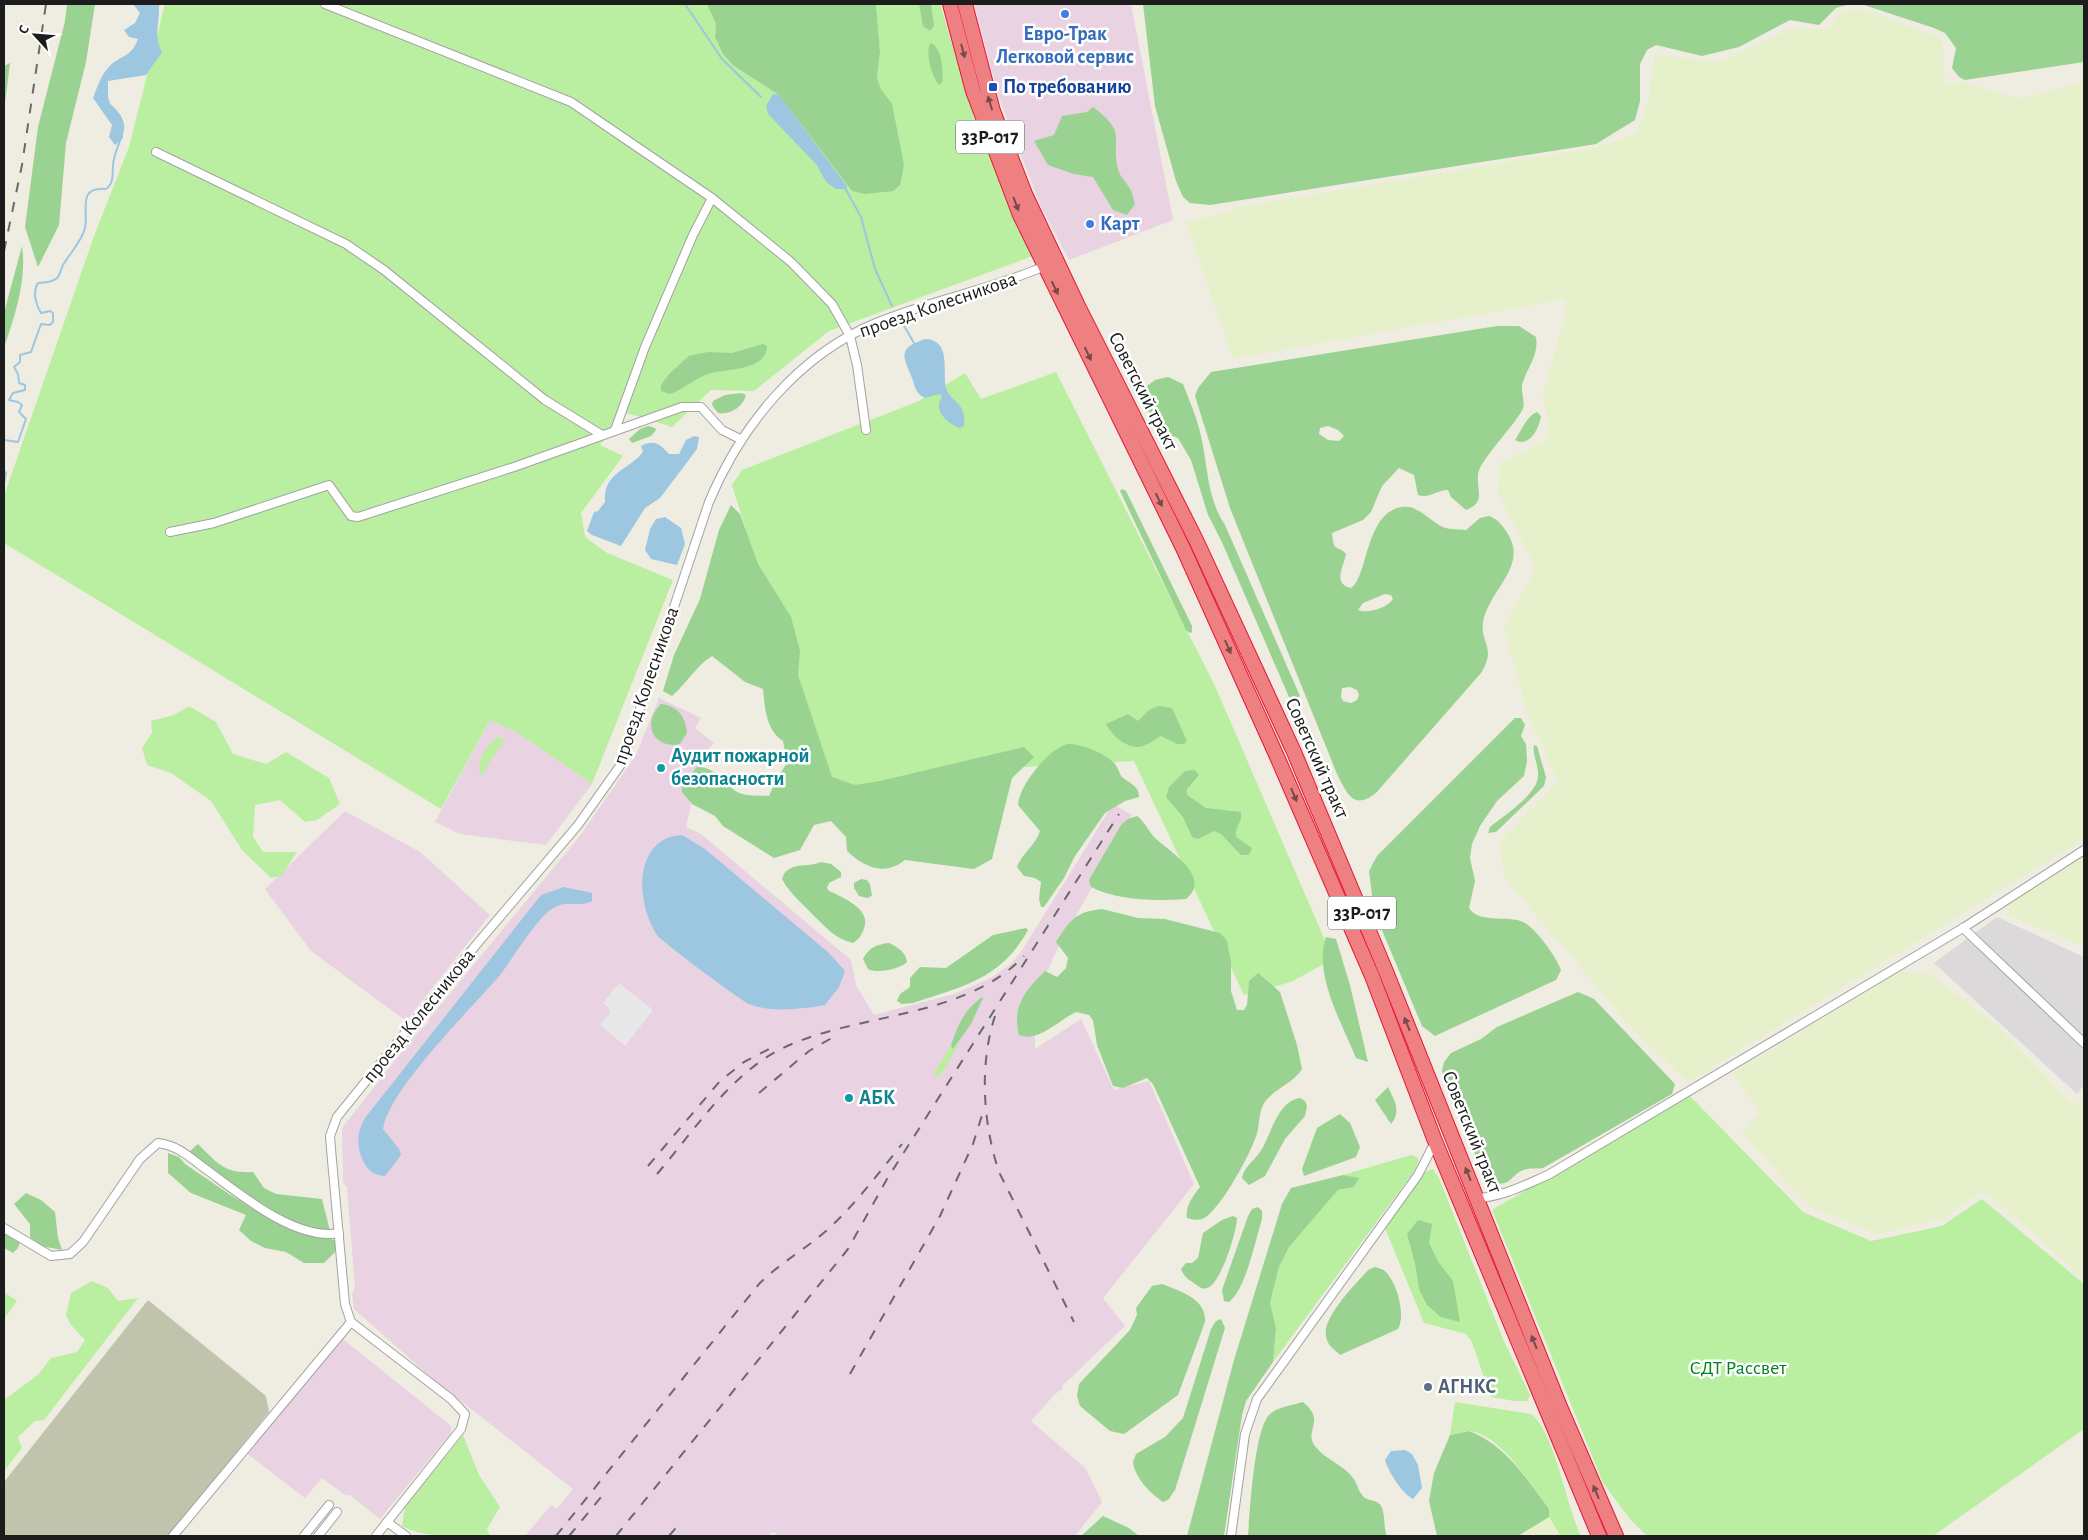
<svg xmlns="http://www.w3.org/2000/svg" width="2088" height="1540" viewBox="0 0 2088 1540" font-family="'Alegreya Sans',sans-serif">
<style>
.residential{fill:#dbd9d9}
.industrial{fill:#e9d2e1}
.construction{fill:#c0c4ac}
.farmland{fill:#e6f0ca}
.grass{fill:#baeea1}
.forest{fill:#99d291;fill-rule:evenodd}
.parking{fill:#e8e8e8}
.water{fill:#9dc6e1}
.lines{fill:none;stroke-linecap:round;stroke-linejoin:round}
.stream{stroke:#9dc6e1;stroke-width:2}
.street-casing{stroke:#a3a3a3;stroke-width:10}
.highway-casing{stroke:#e71438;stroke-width:16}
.street{stroke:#fff;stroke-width:8}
.highway{stroke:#ee8082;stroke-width:14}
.rail{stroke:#6a6a6a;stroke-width:2;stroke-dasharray:10 10;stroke-linecap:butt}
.oneway{fill:#7a494a}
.shop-dot{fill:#3f7fe0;stroke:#fff;stroke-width:2}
.transit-dot{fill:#1a4fb4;stroke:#fff;stroke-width:2}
.culture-dot{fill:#0f9aa8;stroke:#fff;stroke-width:2}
.service-dot{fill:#5c6f8a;stroke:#fff;stroke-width:2}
.labels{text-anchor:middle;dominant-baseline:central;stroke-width:5;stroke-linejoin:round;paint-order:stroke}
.shield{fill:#fff;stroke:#606060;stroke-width:1}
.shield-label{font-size:19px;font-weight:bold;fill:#1c1c1c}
.shop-label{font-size:20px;font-weight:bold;fill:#366cbe;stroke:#fff}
.transit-label{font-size:20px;font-weight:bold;fill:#164399;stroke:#fff;text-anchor:start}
.street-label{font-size:20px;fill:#1c1c1c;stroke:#fff}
.culture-label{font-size:20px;font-weight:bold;fill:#0d838f;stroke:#fff;text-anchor:start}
.park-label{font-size:20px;fill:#018323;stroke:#fff}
.service-label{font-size:20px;font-weight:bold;fill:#4e5e75;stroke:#fff;text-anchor:start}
</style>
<rect width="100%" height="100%" fill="#efede1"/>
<path class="residential" d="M1997,917L2084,957V1085L2077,1094L1934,963Z"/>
<g class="industrial">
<path d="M974,4H1131L1173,220L1069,260L1041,207L999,98Z"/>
<path d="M659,698L701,718L695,728L714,743L702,756L686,827L701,834L851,960L856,985L874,1015L954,994L989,979L1011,964L1021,952L1113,804L1132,815L1057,950L1044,978L1035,1026V1049L1081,1019L1114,1090L1149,1081L1194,1184L1103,1298L1125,1326L1062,1386L1063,1389L1055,1394L1031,1421L1086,1469L1102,1502L1075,1536H779L773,1532L767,1536H525L551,1505L557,1509L573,1489L433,1379L354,1309L352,1294L355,1287L347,1187L343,1183L342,1128L415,1035L429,1022V1019L579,837L635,757Z"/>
<path d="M490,720L518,733L592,784L546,845L460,834L435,822Z"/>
<path d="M345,811L420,852L490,915L406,1021L311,951L265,889Z"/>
<path d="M343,1339L451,1426V1433L380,1519L350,1495H345L322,1478L305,1498L248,1454Z"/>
</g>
<path class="construction" d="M148,1300L266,1396L269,1412L169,1536H4V1482Z"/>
<g class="farmland">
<path d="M1864,10L1942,38L1945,84L1963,82L2020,99L2072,85L2084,79V839L1688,1082L1628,1024L1504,877L1500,842L1558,781L1527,713L1504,626L1536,568L1498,492L1500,463L1546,440L1549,427L1543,395L1565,316V299L1233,359L1186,221L1216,215L1238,207L1597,147L1637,133L1649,97L1654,55L1721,61L1793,28L1829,30L1839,11Z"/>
<path d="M2084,856V946L2007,915L2008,904Z"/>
<path d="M1899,972L1930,974L1995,1024L2075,1106L2084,1096V1279L1990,1195L1979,1193L1942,1219L1878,1234L1810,1207L1742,1134L1760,1113L1733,1073Z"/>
<path d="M1549,1517L1561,1536H1518Z"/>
</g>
<g class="grass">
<path d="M165,4H707L716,24L715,37L734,66L779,95L892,105L881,89L877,78L880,52L876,4H940L975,120L1033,256L829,331L754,391L711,390L672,427L627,413L600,445L623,456L581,513L585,537L607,553L673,580L592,784L518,733L490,720L441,809L4,543V496L94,236L129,147Z"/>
<path d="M1056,372L1215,686L1333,959L1291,982L1244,995L1134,761L954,771L829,799L732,485L742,470L919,401L965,373L981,399Z"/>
<path d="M189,706L216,722L233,754L266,764L286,752L329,778L340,804L317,820L305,822L280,800L255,805L253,837L263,852H297L281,876L271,878L242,850L211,801L171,773L147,765L142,748L152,733L151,721L174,715Z"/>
<path d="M497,737L505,739L480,777C477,760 484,749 497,737Z"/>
<path d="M962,1039L942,1073L936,1077L934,1073L951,1045L955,1048Z"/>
<path d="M1689,1095L1803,1212L1871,1241L1942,1226L1982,1199L2084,1284V1429L1933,1536H1647L1630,1519L1603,1483L1492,1210Z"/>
<path d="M1411,1155L1417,1157L1419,1161L1415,1170L1273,1362L1276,1328L1270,1303L1279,1267L1289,1247L1338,1190L1354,1187L1358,1178L1343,1175Z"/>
<path d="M1433,1169L1439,1178L1503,1339L1530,1395L1527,1401H1514L1491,1397L1471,1340L1466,1334L1424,1323L1385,1228V1224C1396,1208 1415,1173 1433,1169Z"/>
<path d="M92,1281L108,1288L118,1301L138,1298L44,1420L35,1421L18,1437L22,1448L4,1471V1400L38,1375L51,1358L77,1352L85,1340L71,1325L66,1315L71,1293Z"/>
<path d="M4,1292L17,1301L4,1319Z"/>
<path d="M1455,1402L1531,1414C1555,1432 1566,1506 1581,1536H1561L1549,1517V1509C1531,1485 1501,1434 1469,1431C1464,1431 1456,1434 1450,1435Z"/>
<path d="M463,1435L479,1475L500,1507L487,1529L490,1536C461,1536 429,1540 402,1526L405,1507Z"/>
</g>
<g class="forest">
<path d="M67,4H95L86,62L66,143L59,225L38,267L25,227L38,127L65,21Z"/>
<path d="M707,4H876L880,52L877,78L881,89L892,104L904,165L900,185L893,191L865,194L852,191L779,95L734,66L723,54L715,37L716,24Z"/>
<path d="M919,4H931L934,26L930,31L923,26Z"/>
<path d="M1143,4H1850L1836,8L1819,25L1790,20L1739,47L1702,56L1656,45L1647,50L1640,64V101L1635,120L1596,144L1210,205L1190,203L1183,197L1176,181L1155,106Z"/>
<path d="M1861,4H2084V62L1965,80L1959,77L1952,68L1956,48L1945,33L1934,28Z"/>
<path d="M931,43C943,49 942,69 943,81L939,85C932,77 924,51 931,43Z"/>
<path d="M10,63L4,111V66Z"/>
<path d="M1093,107C1130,135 1109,137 1119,172C1121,178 1127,183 1130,189C1133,193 1133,199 1135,204L1127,215L1113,210L1093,177L1074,174L1048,165L1034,141L1054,135L1062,116L1087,112Z"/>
<path d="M22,246C27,279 15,316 4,347V313Z"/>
<path d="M1497,326H1519L1536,337C1539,356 1527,367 1522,385C1521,392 1525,401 1523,408C1521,417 1487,453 1480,468C1472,485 1490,501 1466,510L1451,497L1448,490C1436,490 1430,499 1418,495L1414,475L1399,468L1382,486L1371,512L1363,520L1332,533C1334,554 1337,544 1346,554C1344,566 1332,584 1351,588C1368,578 1365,512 1402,507C1419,505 1429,521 1443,527C1449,530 1459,529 1466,530L1480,518L1489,516C1499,520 1502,525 1508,534C1528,567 1489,590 1483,622C1480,644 1497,647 1481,673L1376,793C1353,811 1347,793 1337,774L1230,508L1195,396L1198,388L1211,372ZM1328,426L1338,430L1344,436L1339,441L1328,440L1319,434L1320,428ZM1385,594L1391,595L1393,599C1387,608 1368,614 1358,610L1363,603ZM1350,687L1357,690L1359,695L1357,700L1351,703L1343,701L1341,697L1342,688Z"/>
<path d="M763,344L767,346C766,372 725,368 708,374C694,379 684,389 670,394L661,391V385L669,374L689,356L708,352L732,353Z"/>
<path d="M1168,377L1183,384C1189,400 1196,415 1200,432C1208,463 1206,497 1225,525L1300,696L1295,700L1289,697L1221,540L1208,515L1191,460L1178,438L1165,433L1151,418L1144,397L1146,387L1155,380Z"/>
<path d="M741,393L746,395C743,407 730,415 718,413L712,405L713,401L725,395Z"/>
<path d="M1537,412L1541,416C1539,428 1530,448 1515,440C1521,431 1527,416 1537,412Z"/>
<path d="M648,426L655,428L656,430L651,436L632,443L629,439L640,429Z"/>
<path d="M1122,489L1126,491L1192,626V632L1190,633L1186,630L1120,491Z"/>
<path d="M731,505L740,514L758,564L791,617L800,651L798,675L832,777L855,785L880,781L1024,747L1034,757L1012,778L992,859L974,869L905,860C885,876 865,868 847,851L846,837L831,821L814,825L800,850L774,858L723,826L715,816L692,804L682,792V784L697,767C715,766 724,784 737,792C746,797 760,795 769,796L776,780L787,763L783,741C766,730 765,708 763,689L745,682L712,656C696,666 686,684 672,696L663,691L674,655L700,599L719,530Z"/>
<path d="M661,704C678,706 685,716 687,733L680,744C655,750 640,724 661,704Z"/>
<path d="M1158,706L1172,708L1187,741L1184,744H1177L1161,736C1155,739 1149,744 1143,746C1129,751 1111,735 1106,724L1128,714L1138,721L1149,710Z"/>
<path d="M1515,718H1521L1525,725L1521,736L1526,744L1527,761L1524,776L1497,801L1480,826L1472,844L1470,858L1475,881L1469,908C1479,924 1508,915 1523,922C1536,928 1557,958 1561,970L1556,980L1435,1036L1422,1026L1374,911L1369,871L1377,856Z"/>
<path d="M1067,744C1082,744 1103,752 1114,763C1118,767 1119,773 1122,777C1130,784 1139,785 1139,797L1125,801L1105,813L1075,856L1064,878L1044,907H1041L1039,899L1041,882L1035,878L1024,876L1017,867C1022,853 1036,845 1040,831L1018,805C1019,785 1048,750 1067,744Z"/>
<path d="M1534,745L1537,746L1546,777L1544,786L1496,832L1488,833L1490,827C1503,816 1538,794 1538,776C1539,766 1532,754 1534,745Z"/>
<path d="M1195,770L1199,775L1187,789V795L1206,808L1241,812C1243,822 1234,827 1236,837L1252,848L1249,855H1241L1221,834L1214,831L1198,839L1192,837L1183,817L1166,797L1169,787L1185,771Z"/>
<path d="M1137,816C1144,821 1148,830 1154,837C1167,850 1214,877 1186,899C1155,901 1119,901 1091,887L1089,880L1121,825L1128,819Z"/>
<path d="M821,862L831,864L841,872V877L829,883L827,888L829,891C844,898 874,910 863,931C861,936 858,940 853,943C834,938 827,928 814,916C802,903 791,895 782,879C787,861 808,868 821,862Z"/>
<path d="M861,879L867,880L870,884L872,896L867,898L859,896L854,888V883Z"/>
<path d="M1102,909L1138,918L1165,919L1220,933L1227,941L1231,962V991L1237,1010H1244L1247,1005L1249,981L1258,973L1280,992L1297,1045L1302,1069C1292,1085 1272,1089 1263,1105C1258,1115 1260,1129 1255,1139C1247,1160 1223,1204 1206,1217C1200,1221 1194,1220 1187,1218C1185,1206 1193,1196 1200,1187L1153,1084L1147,1078L1123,1088L1113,1086L1097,1045L1093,1020L1089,1015L1076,1012C1058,1020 1039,1043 1019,1035C1012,1006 1025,991 1045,971L1057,977L1066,968L1068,958L1056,942C1070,920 1075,912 1102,909Z"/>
<path d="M1026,928L1028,930C1001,979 963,986 913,1003L902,1004L897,1001L900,994L910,987V978L920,967L946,968L993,935Z"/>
<path d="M1326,937L1336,939L1350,985L1368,1062L1356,1058C1342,1023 1313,974 1326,937Z"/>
<path d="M889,943C897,947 906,952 907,962C900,969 877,974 868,969L863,959C868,948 878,944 889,943Z"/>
<path d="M1578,992L1594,999L1675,1084L1672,1094L1543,1168C1538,1169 1531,1168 1527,1169C1508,1173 1513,1193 1485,1178L1444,1079L1442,1071L1444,1062L1451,1053L1481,1039L1497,1027Z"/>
<path d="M982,997L983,998L971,1024L953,1049L951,1045C958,1025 964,1010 982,997Z"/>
<path d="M1388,1087C1394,1100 1402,1111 1391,1124L1375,1100Z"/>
<path d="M1300,1098L1305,1101L1307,1106L1305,1116L1285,1139L1265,1176L1249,1185L1242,1178C1244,1167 1254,1161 1260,1152C1271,1136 1277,1101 1300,1098Z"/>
<path d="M1340,1114L1350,1123L1360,1147L1356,1157L1304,1176L1302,1169L1317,1128Z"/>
<path d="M198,1144C217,1163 225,1174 253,1172L264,1188L276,1194L322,1199L330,1231L294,1223L235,1187L192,1155L189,1152Z"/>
<path d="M168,1153L179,1157L185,1164C234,1197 276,1230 335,1240V1252L324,1263H304L286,1252L265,1248L251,1241L239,1230L246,1215L191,1193L168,1173Z"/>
<path d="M1343,1175L1359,1178L1354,1187L1338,1190L1289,1247L1279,1267L1270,1303L1276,1328L1273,1362L1246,1401L1242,1415L1224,1536H1187L1234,1360L1282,1204L1291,1188Z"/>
<path d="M26,1193L41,1200L55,1212L58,1238L62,1250L41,1246L30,1237V1224L14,1204Z"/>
<path d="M1258,1207L1262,1211V1219C1255,1241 1246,1289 1229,1302L1224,1301L1222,1290L1248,1216L1252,1209Z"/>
<path d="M1233,1216L1237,1218C1237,1231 1221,1284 1207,1288C1202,1290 1198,1286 1194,1283C1187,1279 1184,1276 1181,1269L1186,1263H1192L1198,1258L1203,1233L1222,1220Z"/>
<path d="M1418,1220L1432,1224L1429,1243L1439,1263L1453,1281L1460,1322L1441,1317L1427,1305L1419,1289L1415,1263L1407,1234Z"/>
<path d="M4,1232L20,1242L18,1248L13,1253L4,1248Z"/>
<path d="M1375,1267C1378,1268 1383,1269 1386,1272C1397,1283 1406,1315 1398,1329L1340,1355C1334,1349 1327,1345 1326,1336C1322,1317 1356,1284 1368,1270Z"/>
<path d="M1162,1284C1180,1291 1207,1299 1205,1322L1178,1395L1124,1434L1110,1431L1080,1406L1077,1396L1079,1384L1130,1330L1137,1315L1136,1308L1152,1286Z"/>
<path d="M1221,1319L1225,1328L1175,1490L1168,1500L1163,1502C1150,1493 1135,1478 1133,1462L1136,1454L1165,1437L1183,1418L1211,1329L1216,1321Z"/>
<path d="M1303,1402C1327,1422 1303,1430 1315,1446C1325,1460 1343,1464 1353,1478C1358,1485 1358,1492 1365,1498C1370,1501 1378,1500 1381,1506C1386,1515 1383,1527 1387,1536H1248C1250,1512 1254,1429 1270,1414C1278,1407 1293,1405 1303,1402Z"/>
<path d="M1469,1431C1506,1445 1526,1478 1549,1509V1517L1518,1536H1437L1429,1501L1434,1473L1450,1435Z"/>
<path d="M1103,1516L1129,1528L1139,1536H1081Z"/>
</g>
<path class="parking" d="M619,983L653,1010L625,1046L600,1025L610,1013L609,1008L603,1003Z"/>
<g class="water">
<path d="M133,4L159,5C160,25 153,34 162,52L146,75L108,81V97L111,106L121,116L123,138L115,145L109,137L112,125L93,98C98,85 102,72 113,63C127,53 131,56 138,39L129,37L124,30L135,23L140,13Z"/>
<path d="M773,94L779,95L847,186L845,189H836L826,182L817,165L768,114L766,106Z"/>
<path d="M925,339C952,340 942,371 946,388C950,402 967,402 964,426L960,428C948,424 932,410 942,397L940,394L925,398C916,394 915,387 912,378C903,355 897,349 925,339Z"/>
<path d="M694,436L699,437L697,449L682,469L660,498L645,508L621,546L592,535L587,531L594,512L598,511L605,502C603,472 628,471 643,452L641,446C654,439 660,444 669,454H679L686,440Z"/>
<path d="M665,517L681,528L685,544L677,565L651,559L645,550L650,529L656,519Z"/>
<path d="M682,835L705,849L829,953L845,971L839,987L825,1005C802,1009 771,1013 749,1004C740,1000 662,942 657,935C636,904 632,838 682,835Z"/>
<path d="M564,887L592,893V901C577,909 566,897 549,911C534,923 513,958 500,975C472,1008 388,1090 383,1129L399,1149L401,1155L385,1176C364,1176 356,1150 359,1133C360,1128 363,1122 365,1118L541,895Z"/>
<path d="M1405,1450L1412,1454L1418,1465L1422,1488L1413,1499C1402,1494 1388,1471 1385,1460L1391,1451Z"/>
</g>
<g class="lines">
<g class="stream">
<path d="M685,4L722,59L761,97"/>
<path d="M845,188L861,217L875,269L892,306"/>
<path d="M903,324L914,343"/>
<path d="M4,440L18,442L26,419L19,412L22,405L18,402L9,400L13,393L25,390V385L19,383L18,374L14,367L20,362V355L31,352L41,324L50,325L53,322V313L50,311L41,313C36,305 32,292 38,283C44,282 52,283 57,278C60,275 61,269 63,265C70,253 82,241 85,228C89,213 76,186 106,189C116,182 111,169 114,159C119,136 134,126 110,105"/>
<path d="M4,471L6,473L4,483"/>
</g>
<g class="street-casing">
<g id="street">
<path d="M325,4L571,102L712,198L791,262L832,304L850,336L857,365L866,430"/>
<path d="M156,152L346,244L384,270L545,400L602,435"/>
<path d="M615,430L645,347L693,235L712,198"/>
<path d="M170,532L214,523L329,485L351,516L358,517L514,467L682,407H701L722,430L740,439"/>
<path d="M1963,928L2084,1043"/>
<path d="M1477,1198C1502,1197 1525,1185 1548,1175L1963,928L2084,850"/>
<path d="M4,1228L51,1256L70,1254L83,1242L140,1159L158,1143C180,1146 190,1158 207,1170C241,1195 296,1241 339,1233"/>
<path d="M387,1522L406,1536"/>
<path d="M173,1536L351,1322"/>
<path d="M304,1536L329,1505"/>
<path d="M318,1536L337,1512"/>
<path d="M376,1536L461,1429L465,1414L451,1399L351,1322L345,1304L331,1149L330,1136L337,1117L476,945L578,825L622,763L709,502C741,426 798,355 876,323C931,300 990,290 1045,266"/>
<path d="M1231,1536L1245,1434L1257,1399L1418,1175L1435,1142"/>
</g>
</g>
<g class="highway-casing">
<g id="highway">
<path d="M950,4L973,91L1020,215L1183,548L1278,759L1372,976L1435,1141L1599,1536"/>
<path d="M965,4L993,111L1025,194L1077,304L1196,540L1294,752L1387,974L1560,1407L1616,1536"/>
</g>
</g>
<use href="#street" class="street"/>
<use href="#highway" class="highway"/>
<g class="rail">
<path d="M4,251L22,165L46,4"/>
<path d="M995,1016C979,1065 983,1124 999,1172L1074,1322"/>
<path d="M759,1093L809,1051L837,1035"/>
<path d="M648,1166L720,1081L744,1062L769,1049"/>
<path d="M657,1174C694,1131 728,1077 779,1050C854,1012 964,1020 1024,956"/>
<path d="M850,1374L940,1216L973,1144L983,1112"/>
<path d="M556,1536L759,1284C780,1263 804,1250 826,1231C855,1205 878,1174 902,1144"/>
<path d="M569,1536L606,1491"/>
<path d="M616,1536L848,1249L887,1179L1119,814"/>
<path d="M669,1536L680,1523"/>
</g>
</g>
<defs><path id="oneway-solid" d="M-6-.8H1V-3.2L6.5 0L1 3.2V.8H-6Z" transform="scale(1.25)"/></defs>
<g class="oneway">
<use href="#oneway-solid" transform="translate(963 51) rotate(75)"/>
<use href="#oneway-solid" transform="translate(990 103) rotate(-107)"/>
<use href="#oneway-solid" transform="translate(1016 204) rotate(69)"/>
<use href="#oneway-solid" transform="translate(1055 288) rotate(64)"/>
<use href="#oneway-solid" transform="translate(1088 354) rotate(64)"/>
<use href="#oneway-solid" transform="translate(1159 500) rotate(64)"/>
<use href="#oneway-solid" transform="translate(1228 647) rotate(66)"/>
<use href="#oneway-solid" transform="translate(1294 795) rotate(67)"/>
<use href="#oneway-solid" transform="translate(1407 1024) rotate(-112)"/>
<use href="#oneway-solid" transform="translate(1468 1174) rotate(-112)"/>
<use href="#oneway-solid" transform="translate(1534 1342) rotate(-112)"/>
<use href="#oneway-solid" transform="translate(1596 1492) rotate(-113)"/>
</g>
<g class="shop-dot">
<circle cx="1065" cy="14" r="5"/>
<circle cx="1090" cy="224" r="5"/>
</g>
<rect class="transit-dot" x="988" y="82" width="10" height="10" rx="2.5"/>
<g class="culture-dot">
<circle cx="661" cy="768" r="5"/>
<circle cx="849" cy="1098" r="5"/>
</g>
<circle class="service-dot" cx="1428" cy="1387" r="5"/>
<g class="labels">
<g class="shield">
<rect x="956" y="120.5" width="68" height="33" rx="4"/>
<rect x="1328" y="896.5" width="68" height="33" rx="4"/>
</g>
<g class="shield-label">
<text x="990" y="137">33Р-017</text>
<text x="1362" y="913">33Р-017</text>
</g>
<g class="shop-label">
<text x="1065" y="34">Евро-Трак<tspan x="1065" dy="23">Легковой сервис</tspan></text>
<text x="1100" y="224" text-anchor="start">Карт</text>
</g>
<g class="transit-label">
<text x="1003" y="87">По требованию</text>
</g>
<g class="street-label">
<text transform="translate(938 305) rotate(-19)">проезд Колесникова</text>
<text transform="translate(1143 391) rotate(63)">Советский тракт</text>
<text transform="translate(646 686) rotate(-71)">проезд Колесникова</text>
<text transform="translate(1317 758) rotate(66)">Советский тракт</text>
<text transform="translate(419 1016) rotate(-51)">проезд Колесникова</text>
<text transform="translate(1472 1132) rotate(68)">Советский тракт</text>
</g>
<g class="culture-label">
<text x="671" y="756">Аудит пожарной<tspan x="671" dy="23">безопасности</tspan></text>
<text x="859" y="1098">АБК</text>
</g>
<g class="park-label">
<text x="1738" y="1368">СДТ Рассвет</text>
</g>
<g class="service-label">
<text x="1438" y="1387">АГНКС</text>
</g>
</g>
<rect width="2088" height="1540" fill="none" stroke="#1c1c1c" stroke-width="10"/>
<g transform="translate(35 35) rotate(296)" stroke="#ffffff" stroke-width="4" paint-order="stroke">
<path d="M0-4L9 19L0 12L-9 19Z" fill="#1c1c1c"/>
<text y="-8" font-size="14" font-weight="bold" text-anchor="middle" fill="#1c1c1c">С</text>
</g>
</svg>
